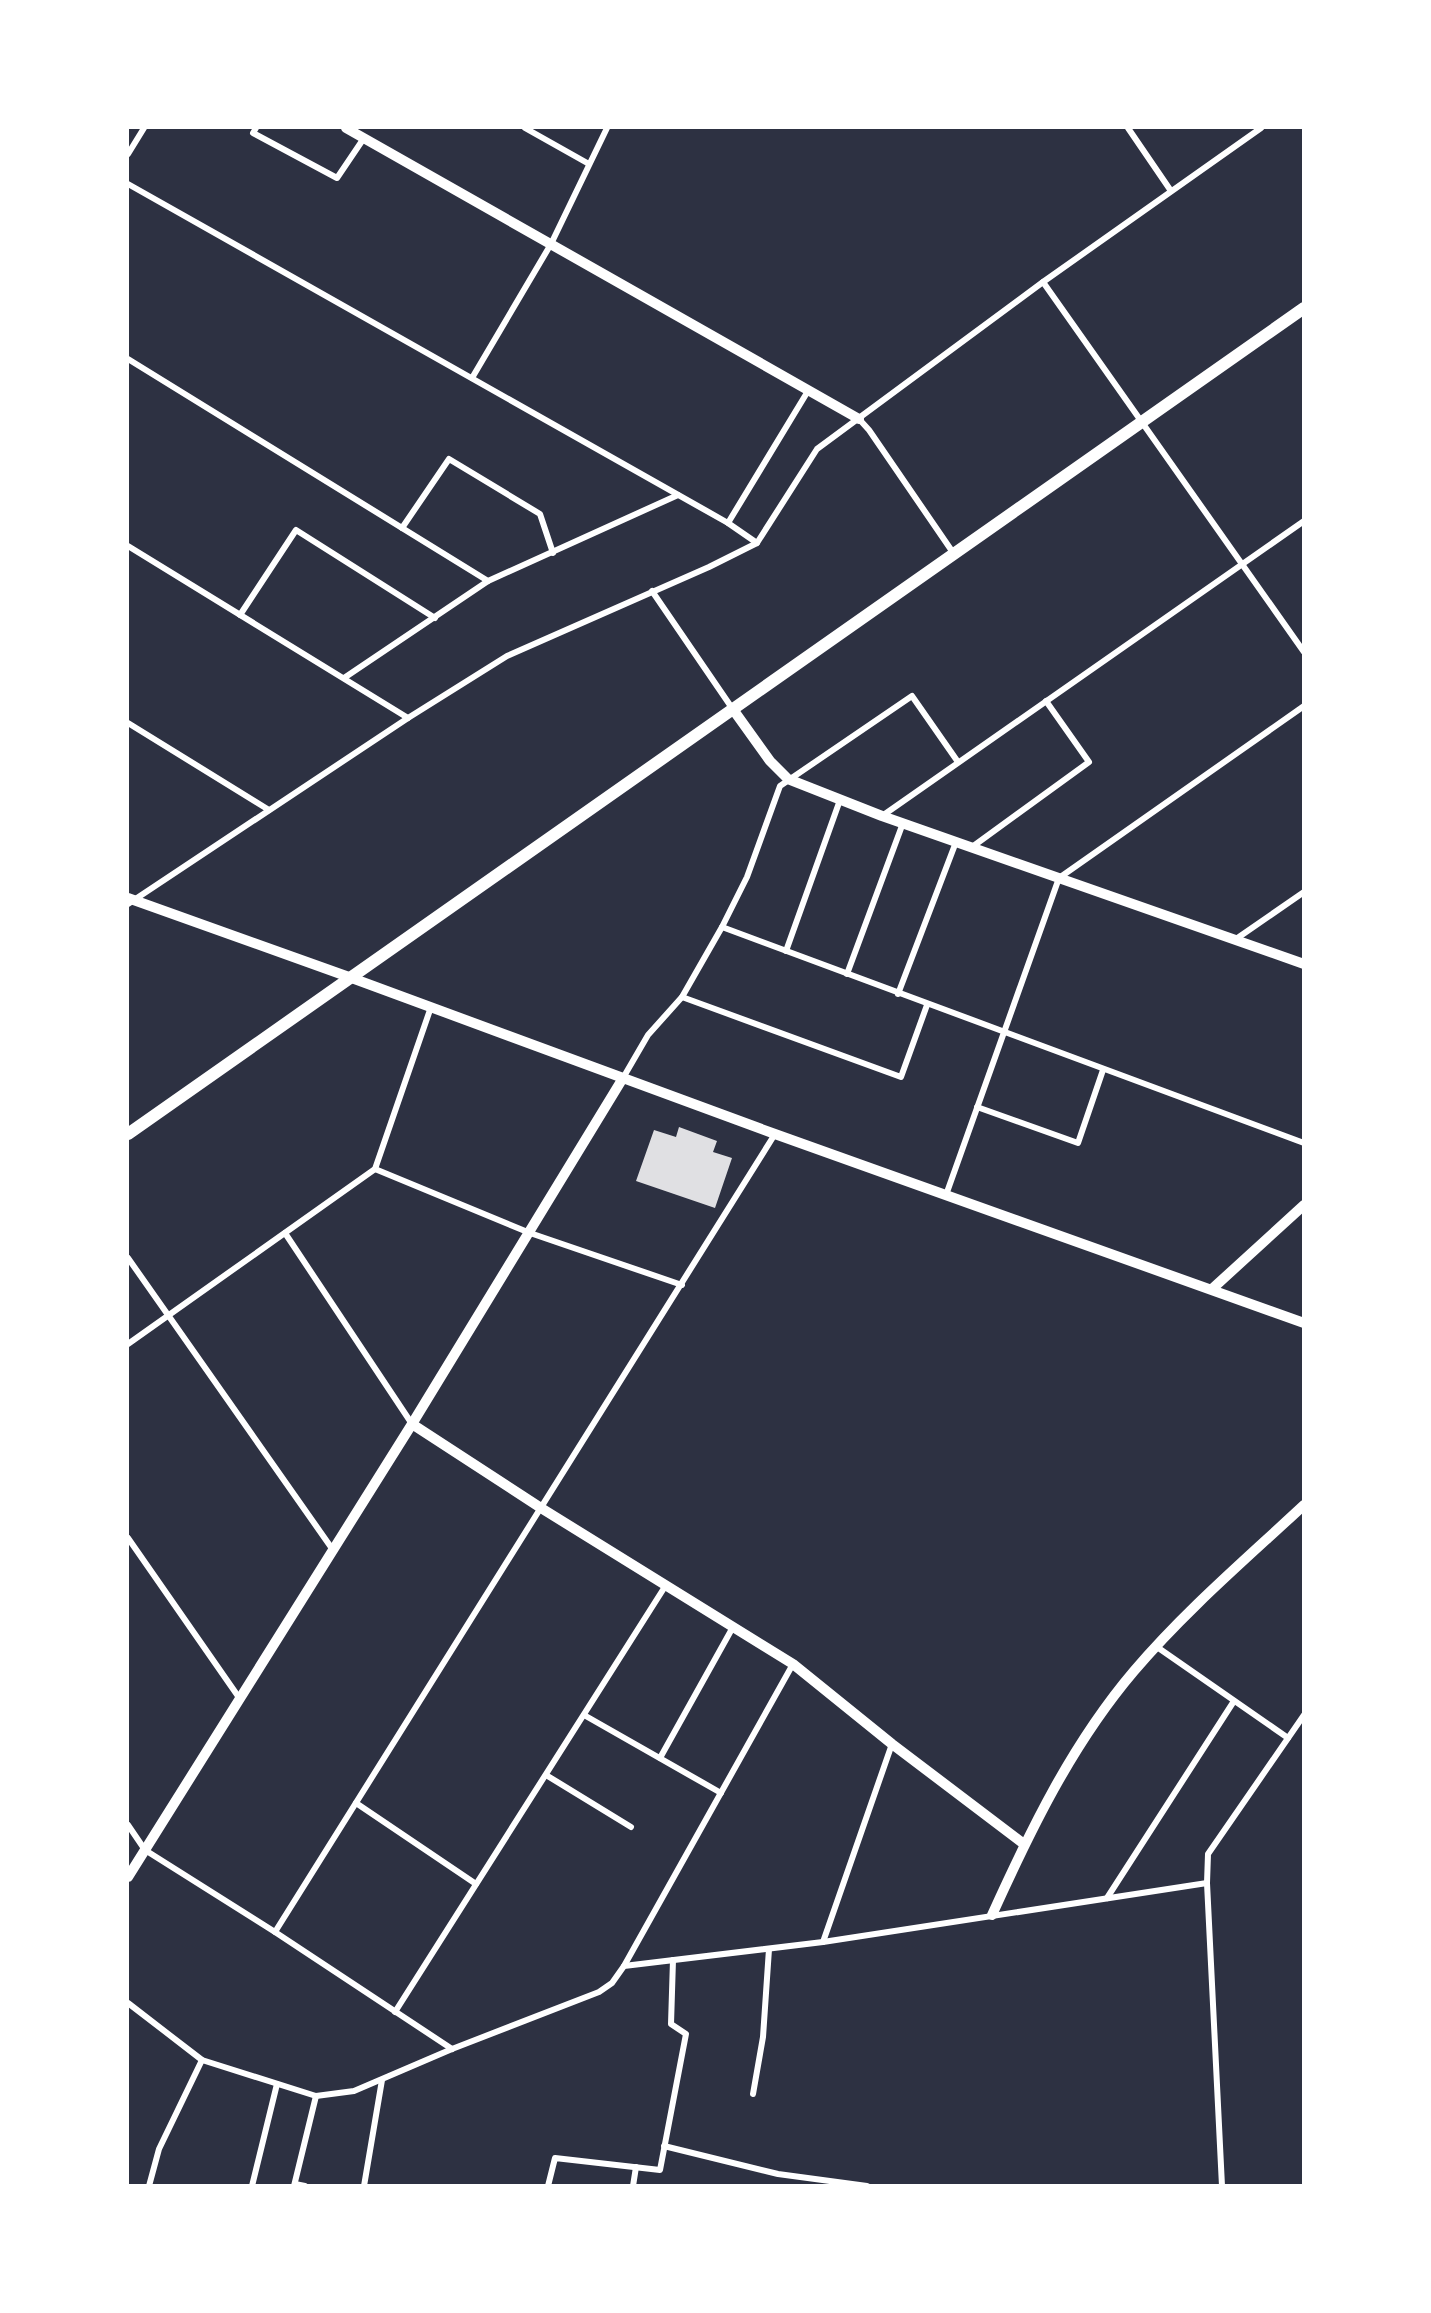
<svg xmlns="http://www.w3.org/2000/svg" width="1431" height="2313" viewBox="0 0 1431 2313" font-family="'Archivo Narrow',sans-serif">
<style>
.building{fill:#e0e0e3}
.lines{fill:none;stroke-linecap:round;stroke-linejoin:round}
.minor{stroke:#fff;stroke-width:6}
.tertiary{stroke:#fff;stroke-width:10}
.secondary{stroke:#fff;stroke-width:12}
</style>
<rect width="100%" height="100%" fill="#2d3142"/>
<path class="building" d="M679,1127L717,1141L713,1152L732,1158L715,1208L636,1181L654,1130L676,1137Z"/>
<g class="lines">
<g class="minor">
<path d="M256,128L253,133L337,178L364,138"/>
<path d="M525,128L589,164"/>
<path d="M1128,128L1171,191"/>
<path d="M128,154L144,128"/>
<path d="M128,184L728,523L757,543"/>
<path d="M1043,282L1304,652"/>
<path d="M128,359L488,581"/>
<path d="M472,378L551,244L607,128"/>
<path d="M859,419L869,430L954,554"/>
<path d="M728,523L808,391"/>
<path d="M402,528L449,459L540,514L553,553"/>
<path d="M128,546L408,718"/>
<path d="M652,591L732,708"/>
<path d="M240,615L296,530L435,618"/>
<path d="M344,678L488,581L678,495"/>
<path d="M128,723L269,810"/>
<path d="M882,816L1304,521"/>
<path d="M972,847L1089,762L1046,701"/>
<path d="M128,904L408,718L507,656L709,567L757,543L817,449L1043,282L1261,128"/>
<path d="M722,927L1304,1143"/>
<path d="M1236,939L1304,892"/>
<path d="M786,951L840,800"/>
<path d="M847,974L903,823"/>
<path d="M898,994L956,842"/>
<path d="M682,997L901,1077L927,1005"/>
<path d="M623,1078L648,1035L682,997L722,927L747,877L780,786L912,696L958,762"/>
<path d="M977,1107L1078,1143L1103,1070"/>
<path d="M375,1169L530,1233L682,1285"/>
<path d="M946,1195L1059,878L1304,706"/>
<path d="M285,1233L412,1424"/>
<path d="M128,1258L333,1550"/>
<path d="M128,1344L375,1169L431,1007"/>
<path d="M128,1538L240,1699"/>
<path d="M1157,1647L1288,1738"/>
<path d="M584,1715L721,1793"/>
<path d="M660,1758L733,1627"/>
<path d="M546,1775L631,1827"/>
<path d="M356,1803L476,1884"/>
<path d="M128,1825L145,1850L275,1932L452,2049"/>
<path d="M1107,1898L1234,1701"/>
<path d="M275,1932L775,1134"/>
<path d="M823,1942L892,1744"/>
<path d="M624,1966L793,1664"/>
<path d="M128,2003L202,2060L316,2096L354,2091L452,2049L599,1992L612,1983L624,1966L823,1942L1207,1883"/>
<path d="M395,2012L666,1585"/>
<path d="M753,2094L763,2037L769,1949"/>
<path d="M664,2146L778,2174L867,2186"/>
<path d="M295,2184L305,2186"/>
<path d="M149,2186L159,2149L202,2060"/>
<path d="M252,2186L277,2084"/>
<path d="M294,2186L316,2096"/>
<path d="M364,2186L382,2080"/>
<path d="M548,2186L555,2158L660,2170L686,2034L671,2024L673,1960"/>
<path d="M633,2186L636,2167"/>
<path d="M1222,2186L1207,1883L1208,1854L1304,1715"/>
</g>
<g class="tertiary">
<path d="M346,128L859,419"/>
<path d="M732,708L770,761L788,779L882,816L1304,964"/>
<path d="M128,898L349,977L775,1134L1304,1323"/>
<path d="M1212,1289L1304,1205"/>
<path d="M412,1424L541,1508L793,1664L892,1744L1024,1844"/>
<path d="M128,1877L412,1424L623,1078"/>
<path d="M992,1915C1031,1829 1072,1744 1134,1671C1185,1611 1246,1559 1304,1505"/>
</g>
<path class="secondary" d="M128,1134L1304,308"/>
</g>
<rect width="1431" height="2313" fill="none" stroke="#ffffff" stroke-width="258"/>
</svg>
